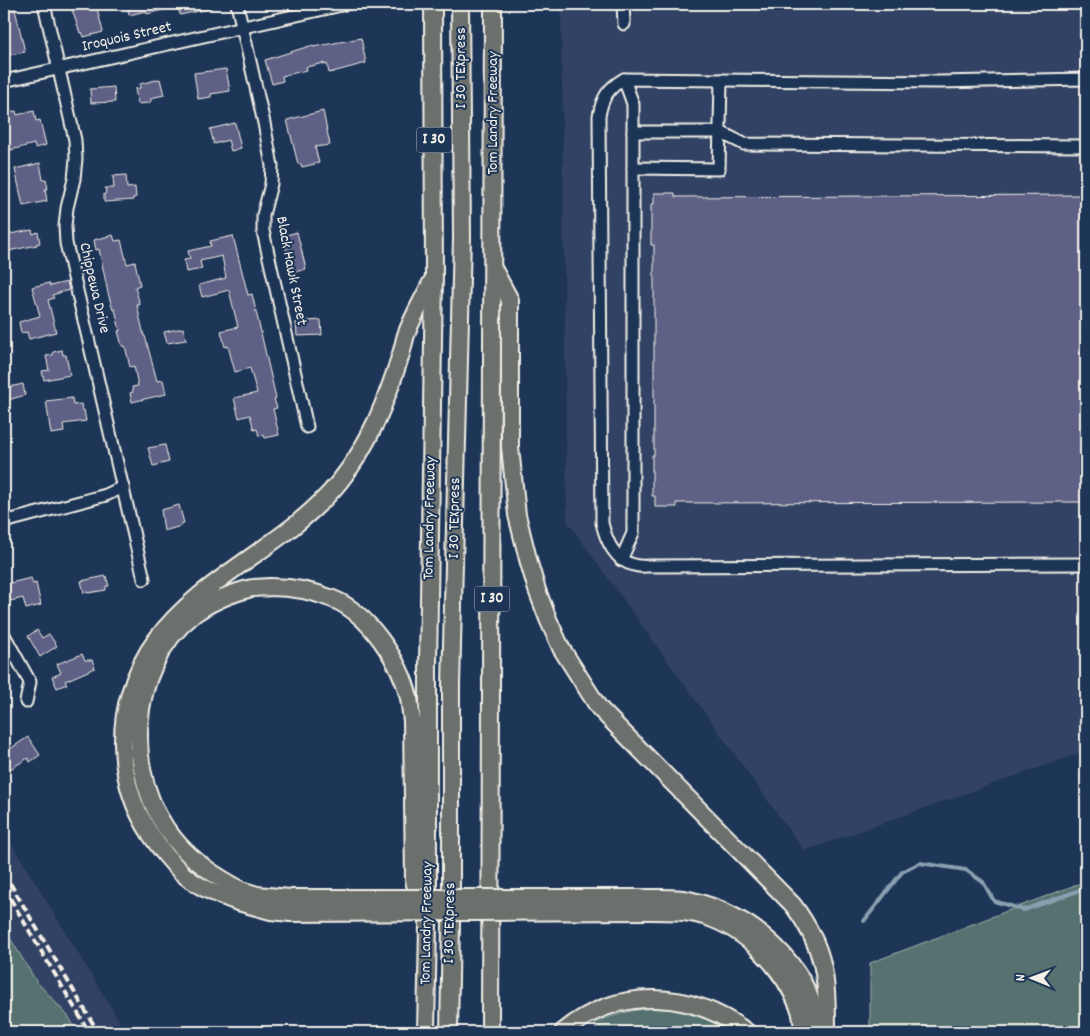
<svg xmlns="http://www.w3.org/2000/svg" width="1090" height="1036" viewBox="0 0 1090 1036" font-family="Dekko,sans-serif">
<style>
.built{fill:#314265}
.green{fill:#547271;stroke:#a4b2ac}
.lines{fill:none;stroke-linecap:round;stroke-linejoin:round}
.stream{stroke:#89a0b0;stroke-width:4}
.building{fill:#5f6186;stroke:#f4f1e8}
.minor-casing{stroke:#f4f1e8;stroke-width:15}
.highway-casing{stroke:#f4f1e8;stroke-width:20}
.minor{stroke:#1d3557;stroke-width:11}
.highway{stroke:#6c706d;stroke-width:16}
.rail{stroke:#f4f1e8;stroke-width:4;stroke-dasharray:8 4;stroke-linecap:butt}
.highway-bridge-casing{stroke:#f4f1e8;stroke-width:20;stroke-linecap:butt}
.highway-bridge{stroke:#6c706d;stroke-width:16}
.labels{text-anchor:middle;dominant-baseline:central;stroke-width:4;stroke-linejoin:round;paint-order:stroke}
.shield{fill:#1d3557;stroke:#b4b9bc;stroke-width:1}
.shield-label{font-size:15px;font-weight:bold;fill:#f4f1e8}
.street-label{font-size:16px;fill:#f4f1e8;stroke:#1d3557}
</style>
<rect width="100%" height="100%" fill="#1d3557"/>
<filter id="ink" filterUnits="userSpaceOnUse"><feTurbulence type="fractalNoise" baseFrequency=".02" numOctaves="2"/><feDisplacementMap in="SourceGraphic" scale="10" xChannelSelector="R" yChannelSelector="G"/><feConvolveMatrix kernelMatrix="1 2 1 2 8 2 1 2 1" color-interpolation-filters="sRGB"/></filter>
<g filter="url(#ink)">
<g class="built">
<path d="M561,4H1086V751L804,851L567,521Z"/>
<path d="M4,831L126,1032H55L4,943Z"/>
</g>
<g class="green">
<path d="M1086,881V1032H870V963Z"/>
<path d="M4,928L36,981L68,1016L78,1032H4Z"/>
<path d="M658,1007C691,1009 707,1017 735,1032H596L595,1023C616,1014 635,1009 658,1007Z"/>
</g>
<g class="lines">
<path class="stream" d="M864,921L902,872L920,863L966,870L983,882L994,901L1024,910L1086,888"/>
</g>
<g class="building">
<path d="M70,4H96L103,32L84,37L82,32L80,33Z"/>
<path d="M127,4H173L174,7L147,14L146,11L129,15Z"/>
<path d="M178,4H211L212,8L180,15Z"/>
<path d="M14,5L25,52L4,56V7Z"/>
<path d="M361,38L366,63L329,73L327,64L324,65V63L306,67L307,70L282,76L283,81L272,84L265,60L313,45V47Z"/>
<path d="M226,69L230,91L211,94V97L198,99L194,73Z"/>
<path d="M160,79L164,95L151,98V101L149,103L138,104L135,89L140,88V84Z"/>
<path d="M114,87L115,102L91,103L90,89Z"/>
<path d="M16,111L17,115L34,111L36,121L40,120L46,145L35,148L34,144L11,150L10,146L4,147V114Z"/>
<path d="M323,111L330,145L315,147L319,163L302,167L301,164H298L287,120Z"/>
<path d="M235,123L241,148L231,151L228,140L214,144L210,129Z"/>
<path d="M40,163L43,180L46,179L48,189H45L47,201L23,206L15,169Z"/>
<path d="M126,175L127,188L135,187L136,197L133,198V200L104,202V194L106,193L105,188H114L113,176Z"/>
<path d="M654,193H675V197L1086,195V502L676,503L677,507H655V496H652V455H654V245H651V204H654Z"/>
<path d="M32,230L33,234L38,232L40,243L36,244L37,245L8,251L4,235Z"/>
<path d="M297,232L306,269L292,273L283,236Z"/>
<path d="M113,235L115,241L121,240L127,264L135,262L140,285L135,287L140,305H137L144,336H145L157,381L163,380L166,394L132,402L130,393L133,392L132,387L138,386L134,366L130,367L125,346H122L118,331H120L115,309L113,310L108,293L99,249L96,250L94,240Z"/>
<path d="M233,236L248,295L252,294L276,398L274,399L277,408L273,409L279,435L265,438L264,435L259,436L257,429L254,430L250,415L239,418L234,398L257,393L250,368L235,372L228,346L225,347L221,331L238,327L229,290L202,297L199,285L226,278L222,256L200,261L202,269L186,272L184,260L190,259L188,251L211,246L210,241Z"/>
<path d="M67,282L69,290L52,295L54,298L48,300L56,332L29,339L27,332L21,333L19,322L40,316L32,287L49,283L50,286Z"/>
<path d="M321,320L322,335L297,336L296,322Z"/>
<path d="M183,328L186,340L167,343L164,332Z"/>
<path d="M62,350L63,355H66L70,375L44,380L42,371L49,370L46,356L53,355V352Z"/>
<path d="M23,384L25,395L8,400L5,388Z"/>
<path d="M72,398L73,405L81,404L82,410H84L86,421L63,424L64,432L51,434L46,401Z"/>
<path d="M165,445L169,462L153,466L148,448Z"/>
<path d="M179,505L184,523L180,524L181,526L164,531L161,510Z"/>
<path d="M106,576L109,586H106V590L88,593V592L84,593L81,581Z"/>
<path d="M31,578L33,584L36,583L41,605L26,609L23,598L10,601L6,584Z"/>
<path d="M37,630L42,638L49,634L57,646L40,657L28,636Z"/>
<path d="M82,654L85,660H92L95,668L65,681L67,684L57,688L52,677L61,673L57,664Z"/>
<path d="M28,737L40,755L30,762L28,758L7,771L4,766V753Z"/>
</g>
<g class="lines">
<g class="minor-casing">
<g id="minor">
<path d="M44,4L75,140L76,159L74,179L67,208L65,226L66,243L144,579"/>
<path d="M237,4L264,123L272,166L271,184L263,215V231L307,427"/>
<path d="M623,4L624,24"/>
<path d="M1086,79L939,82L624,79C608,88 602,98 599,116L602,523C606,540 615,561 634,565C639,567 646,566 651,566L1086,564"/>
<path d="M4,81L346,4"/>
<path d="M633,132H720L744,144L1086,146"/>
<path d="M633,168L719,169L721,80"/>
<path d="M4,522L106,495L123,487"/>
<path d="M621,560L633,533V104L624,79"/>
<path d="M4,635L30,682L26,702"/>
</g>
</g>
<g class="highway-casing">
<g id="highway">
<path d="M494,270L510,300V447L517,515L529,563L537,590L548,619L561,648L599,708L793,905C826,949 827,979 827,1032"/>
<path d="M241,890C216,876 193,862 175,840C122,778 127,667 193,615C208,603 230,594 248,589C254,587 263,588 270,587C292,587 313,591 333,599C368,613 401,662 409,698C410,705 411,713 412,721L414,881L423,909"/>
<path d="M650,898C663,898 676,897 689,900C753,915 811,964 818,1032"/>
<path d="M238,902C219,895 197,887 182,873C161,852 140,823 131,794C121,762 120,726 130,693C136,674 144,656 156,640C205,574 289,545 340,481C370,444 387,399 401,354C403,348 404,341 406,335C413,316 423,299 432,281"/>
<path d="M650,911C668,911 686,911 704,916C747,929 784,968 800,1010C802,1017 802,1025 804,1032"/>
<path d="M426,1032L428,925V666L434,276L433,4"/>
<path d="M449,1032L451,924V686L462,237L460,4"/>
<path d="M490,1032L493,4"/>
<path d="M563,1032C618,986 690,990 747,1032"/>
</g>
</g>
<use href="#minor" class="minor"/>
<use href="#highway" class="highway"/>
<g class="rail">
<path d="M4,873L98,1032"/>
<path d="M4,888L89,1032"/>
</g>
<g class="highway-bridge-casing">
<g id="highway-bridge">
<path d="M241,890L257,895L290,898H650"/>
<path d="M238,902L271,911L290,913L650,911"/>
</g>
</g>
<use href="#highway-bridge" class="highway-bridge"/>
</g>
</g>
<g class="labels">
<g class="shield">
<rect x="416.5" y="127.5" width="35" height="25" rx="4"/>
<rect x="474.5" y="586.5" width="35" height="25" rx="4"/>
</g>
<g class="shield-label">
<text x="434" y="140">I 30</text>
<text x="492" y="599">I 30</text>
</g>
<g class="street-label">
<text transform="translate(127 37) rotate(-13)">Iroquois Street</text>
<text transform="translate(461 68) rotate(-90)">I 30 TEXpress</text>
<text transform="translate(493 113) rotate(-90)">Tom Landry Freeway</text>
<text transform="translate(291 271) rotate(79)">Black Hawk Street</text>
<text transform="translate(94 288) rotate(77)">Chippewa Drive</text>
<text transform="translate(430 518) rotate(-89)">Tom Landry Freeway</text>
<text transform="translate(455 518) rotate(-89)">I 30 TEXpress</text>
<text transform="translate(427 923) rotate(-89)">Tom Landry Freeway</text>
<text transform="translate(450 923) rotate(-89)">I 30 TEXpress</text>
</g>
</g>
<rect width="1090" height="1036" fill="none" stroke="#1d3557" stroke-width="20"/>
<rect x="10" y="10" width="1070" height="1016" fill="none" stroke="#f4f1e8" stroke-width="2" filter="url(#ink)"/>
<g transform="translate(1032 978) rotate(271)" stroke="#1d3557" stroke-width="4" paint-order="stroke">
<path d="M0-4L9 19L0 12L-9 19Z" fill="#f4f1e8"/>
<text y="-8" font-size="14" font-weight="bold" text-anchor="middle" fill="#f4f1e8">N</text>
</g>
</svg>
